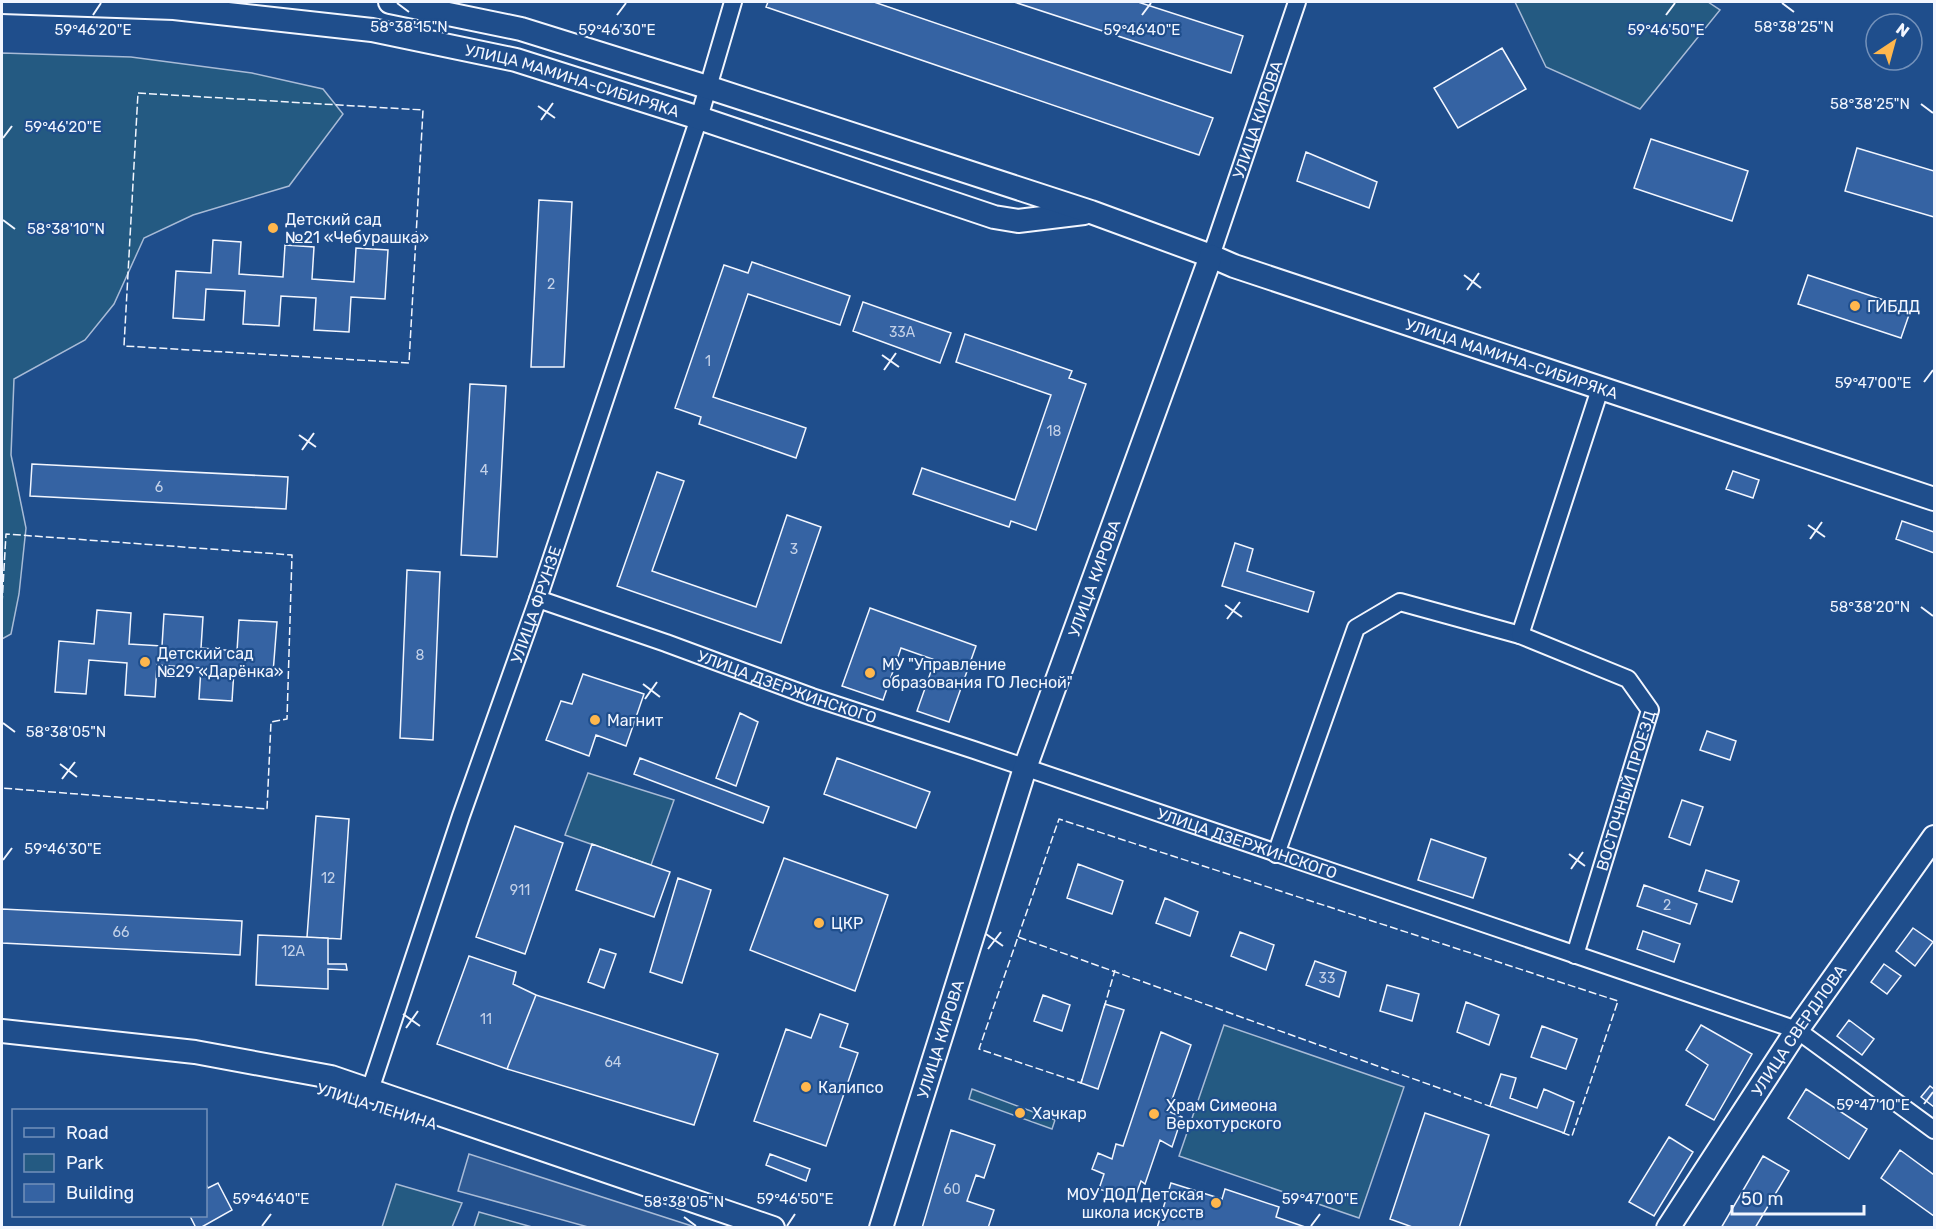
<svg xmlns="http://www.w3.org/2000/svg" width="1936" height="1229" font-family="Rubik,sans-serif">
	<style>
		.green { fill: #245a82; stroke: #a8bbd7; stroke-width: 1.5 }
		.parking { fill: #305b95; stroke: #a8bbd7; stroke-width: 1.5 }
		.building { fill: #3563a3; stroke: #f2f6ff; stroke-width: 1.5 }
		.lines { fill: none; stroke-linecap: round; stroke-linejoin: round }
		.street-casing { stroke: #f2f6ff; stroke-width: 20 }
		.secondary-casing { stroke: #f2f6ff; stroke-width: 26 }
		.street { stroke: #1f4e8c; stroke-width: 16 }
		.secondary { stroke: #1f4e8c; stroke-width: 22 }
		.fence { stroke: #f2f6ff; stroke-width: 1.5; stroke-dasharray: 8 3; stroke-linecap: butt }
		.ticks { fill: none; stroke: #f2f6ff; stroke-width: 2 }
		.poi-dot { fill: #ffb74d; stroke: #1f4e8c; stroke-width: 2 }
		.labels { text-anchor: middle; stroke-width: 4.5; stroke-linejoin: round; paint-order: stroke }
		.number-label { font-size: 14px; fill: #c3d1e8 }
		.street-label { font-size: 16px; fill: #f2f6ff; stroke: #1f4e8c }
		.poi-label { font-size: 16px; fill: #f2f6ff; stroke: #1f4e8c; text-anchor: start }
		.ticks-label { font-size: 15px; text-anchor: middle; fill: #f2f6ff; stroke: #1f4e8c; stroke-width: 4.5; stroke-linejoin: round; paint-order: stroke }
	</style>
	<rect width="100%" height="100%" fill="#1f4e8c"/>
	<path class="green" d="M1515,2H1708L1720,10L1640,109L1546,67Z
		M2,53L131,57L252,73L323,89L343,114L289,186L193,215L144,238L114,304L85,340L14,379L11,455L26,528L19,594L11,634L2,639Z
		M588,773L674,800L651,865L565,835Z
		M1224,1025L1404,1087L1359,1218L1179,1156Z
		M972,1089L1055,1120L1052,1129L969,1099Z
		M396,1184L462,1203L452,1227H382Z
		M479,1212L532,1227H474Z"/>
	<path class="parking" d="M469,1154L695,1227H588L458,1191Z"/>
	<path class="building" d="M768,2H874L1213,118L1199,155L766,7Z
		M1014,2H1138L1243,36L1231,73Z
		M1502,48L1526,89L1458,128L1434,88Z
		M1651,139L1748,171L1732,221L1634,188Z
		M1857,148L1934,171V217L1845,191Z
		M1306,152L1377,182L1369,208L1297,181Z
		M539,200L572,202L564,367H531Z
		M213,240L241,242L239,274L283,277L285,245L314,247L312,279L354,282L356,248L388,250L385,299L351,297L349,332L314,330L316,298L281,296L279,326L243,324L245,291L206,289L204,320L173,318L176,271L211,273Z
		M752,262L850,296L840,325L748,294L713,397L806,428L796,458L699,424L701,417L675,408L724,265L748,273Z
		M1808,275L1911,309L1901,338L1798,304Z
		M863,302L951,333L940,363L853,331Z
		M965,334L1072,371L1069,378L1086,384L1036,530L1011,521L1009,527L913,494L922,468L1015,500L1051,395L956,362Z
		M470,384L506,386L497,557L461,555Z
		M32,464L288,477L286,509L30,496Z
		M1733,471L1759,480L1753,498L1726,489Z
		M657,472L684,481L652,571L756,607L787,515L821,527L781,643L617,586Z
		M1902,521L1934,532V553L1896,539Z
		M1235,543L1253,549L1247,571L1314,592L1308,612L1222,586Z
		M407,570L440,572L433,740L400,738Z
		M870,608L976,646L949,722L917,711L935,660L901,648L883,700L842,686Z
		M97,610L131,613L129,644L162,646L164,614L203,617L201,648L237,651L239,620L277,622L273,673L234,670L232,701L199,699L201,668L157,665L155,697L125,695L127,663L89,660L86,694L55,692L59,641L94,644Z
		M583,674L644,694L626,746L596,735L589,756L546,740L561,701L572,704Z
		M740,713L758,722L736,786L716,778Z
		M1707,731L1736,741L1730,760L1700,750Z
		M640,758L769,807L763,823L634,774Z
		M837,758L930,792L916,828L824,794Z
		M1682,800L1703,807L1690,845L1669,837Z
		M316,816L349,819L341,939L307,937Z
		M515,826L563,843L525,954L476,937Z
		M1431,839L1486,858L1473,898L1418,880Z
		M592,844L670,872L654,917L576,890Z
		M784,858L888,895L855,991L750,950Z
		M1078,864L1123,881L1112,914L1067,898Z
		M1706,870L1739,881L1732,902L1699,891Z
		M678,878L711,890L682,983L650,972Z
		M1644,885L1697,904L1690,924L1637,906Z
		M1165,898L1198,912L1190,936L1156,923Z
		M2,909L242,921L240,955L2,943Z
		M1913,928L1933,942L1915,966L1896,951Z
		M1643,931L1680,944L1674,962L1637,949Z
		M1240,932L1274,945L1266,970L1231,956Z
		M258,935L328,938V964H346L347,970L328,969V989L256,985Z
		M600,949L616,954L604,988L588,982Z
		M469,956L516,972L513,984L536,995L507,1069L437,1044Z
		M1315,961L1346,972L1339,997L1306,985Z
		M1884,964L1901,976L1887,994L1871,982Z
		M1387,985L1419,994L1412,1021L1380,1011Z
		M536,995L718,1054L694,1125L507,1069Z
		M1043,995L1070,1005L1062,1031L1034,1021Z
		M1466,1002L1499,1015L1489,1045L1457,1032Z
		M1105,1004L1124,1010L1098,1089L1081,1083Z
		M820,1014L848,1024L840,1047L858,1053L826,1146L754,1121L786,1029L811,1038Z
		M1849,1020L1874,1039L1862,1055L1837,1036Z
		M1701,1025L1752,1054L1714,1120L1686,1105L1708,1065L1686,1050Z
		M1542,1026L1577,1039L1566,1069L1531,1057Z
		M1161,1032L1191,1045L1168,1111L1182,1117L1172,1147L1160,1140L1145,1184L1141,1181L1134,1200L1099,1189L1104,1174L1092,1169L1098,1153L1112,1159L1116,1144L1123,1146Z
		M1501,1074L1516,1078L1510,1098L1537,1108L1544,1089L1574,1102L1564,1133L1490,1106Z
		M1930,1086L1934,1089V1107L1921,1097Z
		M1806,1089L1867,1129L1849,1159L1788,1118Z
		M1425,1113L1489,1135L1459,1228H1415L1390,1219Z
		M951,1130L995,1145L984,1178L976,1175L967,1201L994,1210L988,1228H922Z
		M1669,1137L1693,1152L1654,1216L1629,1202Z
		M1900,1150L1934,1175V1216L1881,1178Z
		M770,1154L810,1169L806,1181L766,1165Z
		M1763,1156L1789,1171L1755,1228H1721Z
		M218,1183L232,1210L200,1228H196L190,1216H206V1184L208,1188Z
		M1171,1183L1222,1199L1225,1189L1279,1207L1276,1217L1308,1228H1157Z"/>
	<g class="lines">
		<defs>
			<g id="street">
				<path id="s1" d="M1211,256L1297,2"/>
				<path id="s2" d="M538,599L666,643L812,697L974,750L1797,1030L1934,1130"/>
				<path d="M1276,854L1356,628L1400,602L1520,635"/>
				<path id="s3" d="M1575,955L1650,710L1628,679L1520,635L1600,389"/>
				<path id="s4" d="M370,1090L461,816L538,599L699,118L733,2"/>
			</g>
			<g id="secondary">
				<path id="s5" d="M2,2L174,8L372,30L516,60L699,118L994,217L1018,221L1084,213"/>
				<path id="s6" d="M390,2L521,29L707,87L1091,212L1211,256L1234,266L1934,499"/>
				<path d="M2,1031L195,1052L331,1077L773,1228"/>
				<path id="s7" d="M881,1228L1025,768L1211,256"/>
				<path id="s8" d="M1668,1228L1797,1030L1934,837"/>
			</g>
		</defs>
		<use href="#street" class="street-casing"/>
		<use href="#secondary" class="secondary-casing"/>
		<use href="#street" class="street"/>
		<use href="#secondary" class="secondary"/>
		<path class="fence" d="M138,93L423,110L409,363L124,346Z
			M2,604L6,534L292,555L287,719L271,722L267,809L2,788
			M1018,937L1059,819L1618,1001L1572,1136L1560,1132
			M1104,1008L1115,970
			M1082,1079L1081,1083L979,1049L1018,937L1492,1107"/>
	</g>
	<path class="ticks" d="M397,3L409,12M1782,3L1794,12M93,15L101,3M617,15L626,3M1142,15L1151,3M1666,15L1675,3M1921,104L1933,113M538,106L555,118M541,120L553,103M3,138L12,126M3,220L15,229M1464,275L1481,288M1467,290L1479,273M882,355L899,367M884,370L896,353M1924,382L1933,370M299,435L316,447M302,450L314,433M1808,525L1825,537M1810,539L1822,522M1225,605L1242,617M1921,607L1933,616M1227,619L1240,602M643,684L660,697M645,699L657,682M3,723L15,732M60,764L77,777M62,779L75,762M1569,854L1585,866M3,860L12,848M1571,869L1583,852M986,934L1003,946M988,949L1001,932M403,1014L420,1026M406,1028L418,1011M1924,1104L1933,1092M684,1217L696,1226M262,1226L271,1214M787,1226L795,1214M1311,1226L1320,1214"/>
	<g class="poi-dot">
		<circle cx="273" cy="228" r="6"/>
		<circle cx="1855" cy="306" r="6"/>
		<circle cx="145" cy="662" r="6"/>
		<circle cx="870" cy="673" r="6"/>
		<circle cx="595" cy="720" r="6"/>
		<circle cx="819" cy="923" r="6"/>
		<circle cx="806" cy="1087" r="6"/>
		<circle cx="1020" cy="1113" r="6"/>
		<circle cx="1154" cy="1114" r="6"/>
		<circle cx="1216" cy="1203" r="6"/>
	</g>
	<g class="labels">
		<g class="number-label">
			<text x="551" y="289">2</text>
			<text x="902" y="337">33А</text>
			<text x="708" y="366">1</text>
			<text x="1054" y="436">18</text>
			<text x="484" y="475">4</text>
			<text x="159" y="492">6</text>
			<text x="794" y="554">3</text>
			<text x="420" y="660">8</text>
			<text x="328" y="883">12</text>
			<text x="520" y="895">911</text>
			<text x="1667" y="910">2</text>
			<text x="121" y="937">66</text>
			<text x="293" y="956">12А</text>
			<text x="1327" y="983">33</text>
			<text x="486" y="1024">11</text>
			<text x="613" y="1067">64</text>
			<text x="952" y="1194">60</text>
		</g>
		<g class="street-label">
			<text dy="6" stroke="none"><textPath href="#s5" startOffset="578">УЛИЦА МАМИНА-СИБИРЯКА</textPath></text>
			<text dy="6" stroke="none"><textPath href="#s1" startOffset="144">УЛИЦА КИРОВА</textPath></text>
			<text dy="6" stroke="none"><textPath href="#s6" startOffset="1178">УЛИЦА МАМИНА-СИБИРЯКА</textPath></text>
			<text dy="6" stroke="none"><textPath href="#s7" startOffset="684">УЛИЦА КИРОВА</textPath></text>
			<text dy="6" stroke="none"><textPath href="#s4" startOffset="513">УЛИЦА ФРУНЗЕ</textPath></text>
			<text dy="6" stroke="none"><textPath href="#s2" startOffset="264">УЛИЦА ДЗЕРЖИНСКОГО</textPath></text>
			<text dy="6" stroke="none"><textPath href="#s3" startOffset="172">ВОСТОЧНЫЙ ПРОЕЗД</textPath></text>
			<text dy="6" stroke="none"><textPath href="#s2" startOffset="750">УЛИЦА ДЗЕРЖИНСКОГО</textPath></text>
			<text dy="6" stroke="none"><textPath href="#s8" startOffset="237">УЛИЦА СВЕРДЛОВА</textPath></text>
			<text dy="6" stroke="none"><textPath href="#s7" startOffset="198">УЛИЦА КИРОВА</textPath></text>
			<text transform="translate(377 1106) rotate(17)" y="6">УЛИЦА ЛЕНИНА</text>
		</g>
		<g class="poi-label">
			<text x="285" y="225">Детский сад<tspan x="285" dy="18">№21 «Чебурашка»</tspan></text>
			<text x="1867" y="312">ГИБДД</text>
			<text x="157" y="659">Детский сад<tspan x="157" dy="18">№29 «Дарёнка»</tspan></text>
			<text x="882" y="670">МУ "Управление<tspan x="882" dy="18">образования ГО Лесной"</tspan></text>
			<text x="607" y="726">Магнит</text>
			<text x="831" y="929">ЦКР</text>
			<text x="818" y="1093">Калипсо</text>
			<text x="1166" y="1111">Храм Симеона<tspan x="1166" dy="18">Верхотурского</tspan></text>
			<text x="1032" y="1119">Хачкар</text>
			<text x="1204" y="1200" text-anchor="end">МОУ ДОД Детская<tspan x="1204" dy="18">школа искусств</tspan></text>
		</g>
	</g>
	<g class="ticks-label">
		<text x="409" y="32">58°38'15"N</text>
		<text x="1794" y="32">58°38'25"N</text>
		<text x="617" y="35">59°46'30"E</text>
		<text x="1142" y="35">59°46'40"E</text>
		<text x="1666" y="35">59°46'50"E</text>
		<text x="93" y="35">59°46'20"E</text>
		<text x="1870" y="109">58°38'25"N</text>
		<text x="63" y="132">59°46'20"E</text>
		<text x="66" y="234">58°38'10"N</text>
		<text x="1873" y="388">59°47'00"E</text>
		<text x="1870" y="612">58°38'20"N</text>
		<text x="66" y="737">58°38'05"N</text>
		<text x="63" y="854">59°46'30"E</text>
		<text x="1873" y="1110">59°47'10"E</text>
		<text x="271" y="1204">59°46'40"E</text>
		<text x="795" y="1204">59°46'50"E</text>
		<text x="1320" y="1204">59°47'00"E</text>
		<text x="684" y="1207">58°38'05"N</text>
	</g>
	<rect width="1936" height="1229" fill="none" stroke="#f2f6ff" stroke-width="6"/>
	<rect x="12" y="1109" width="195" height="108" fill="#1f4e8c" stroke="#7391ba" stroke-width="1.5"/>
	<rect x="24" y="1128" width="30" height="9" fill="#1f4e8c" stroke="#7391ba" stroke-width="1.5"/>
	<text x="66" y="1139" font-size="18" fill="#f2f6ff">Road</text>
	<rect x="24" y="1154" width="30" height="18" fill="#245a82" stroke="#7391ba" stroke-width="1.5"/>
	<text x="66" y="1169" font-size="18" fill="#f2f6ff">Park</text>
	<rect x="24" y="1184" width="30" height="18" fill="#3563a3" stroke="#7391ba" stroke-width="1.5"/>
	<text x="66" y="1199" font-size="18" fill="#f2f6ff">Building</text>
	<g transform="translate(1894 42) rotate(36)"><circle r="28" fill="#1f4e8c" stroke="#7391ba" stroke-width="1.5"/>
	<path d="M0-4.5L10 22L0 15L-10 22Z" fill="#ffb74d"/>
	<text y="-9" font-size="16" font-weight="bold" text-anchor="middle" fill="#f2f6ff">N</text>
	</g>
	<path d="M1732 1205v9h132v-9" fill="none" stroke="#f2f6ff" stroke-width="3"/>
	<text x="1741" y="1205" font-size="18" fill="#f2f6ff" stroke="#1f4e8c" stroke-width="4.5" paint-order="stroke">50 m</text>
</svg>
